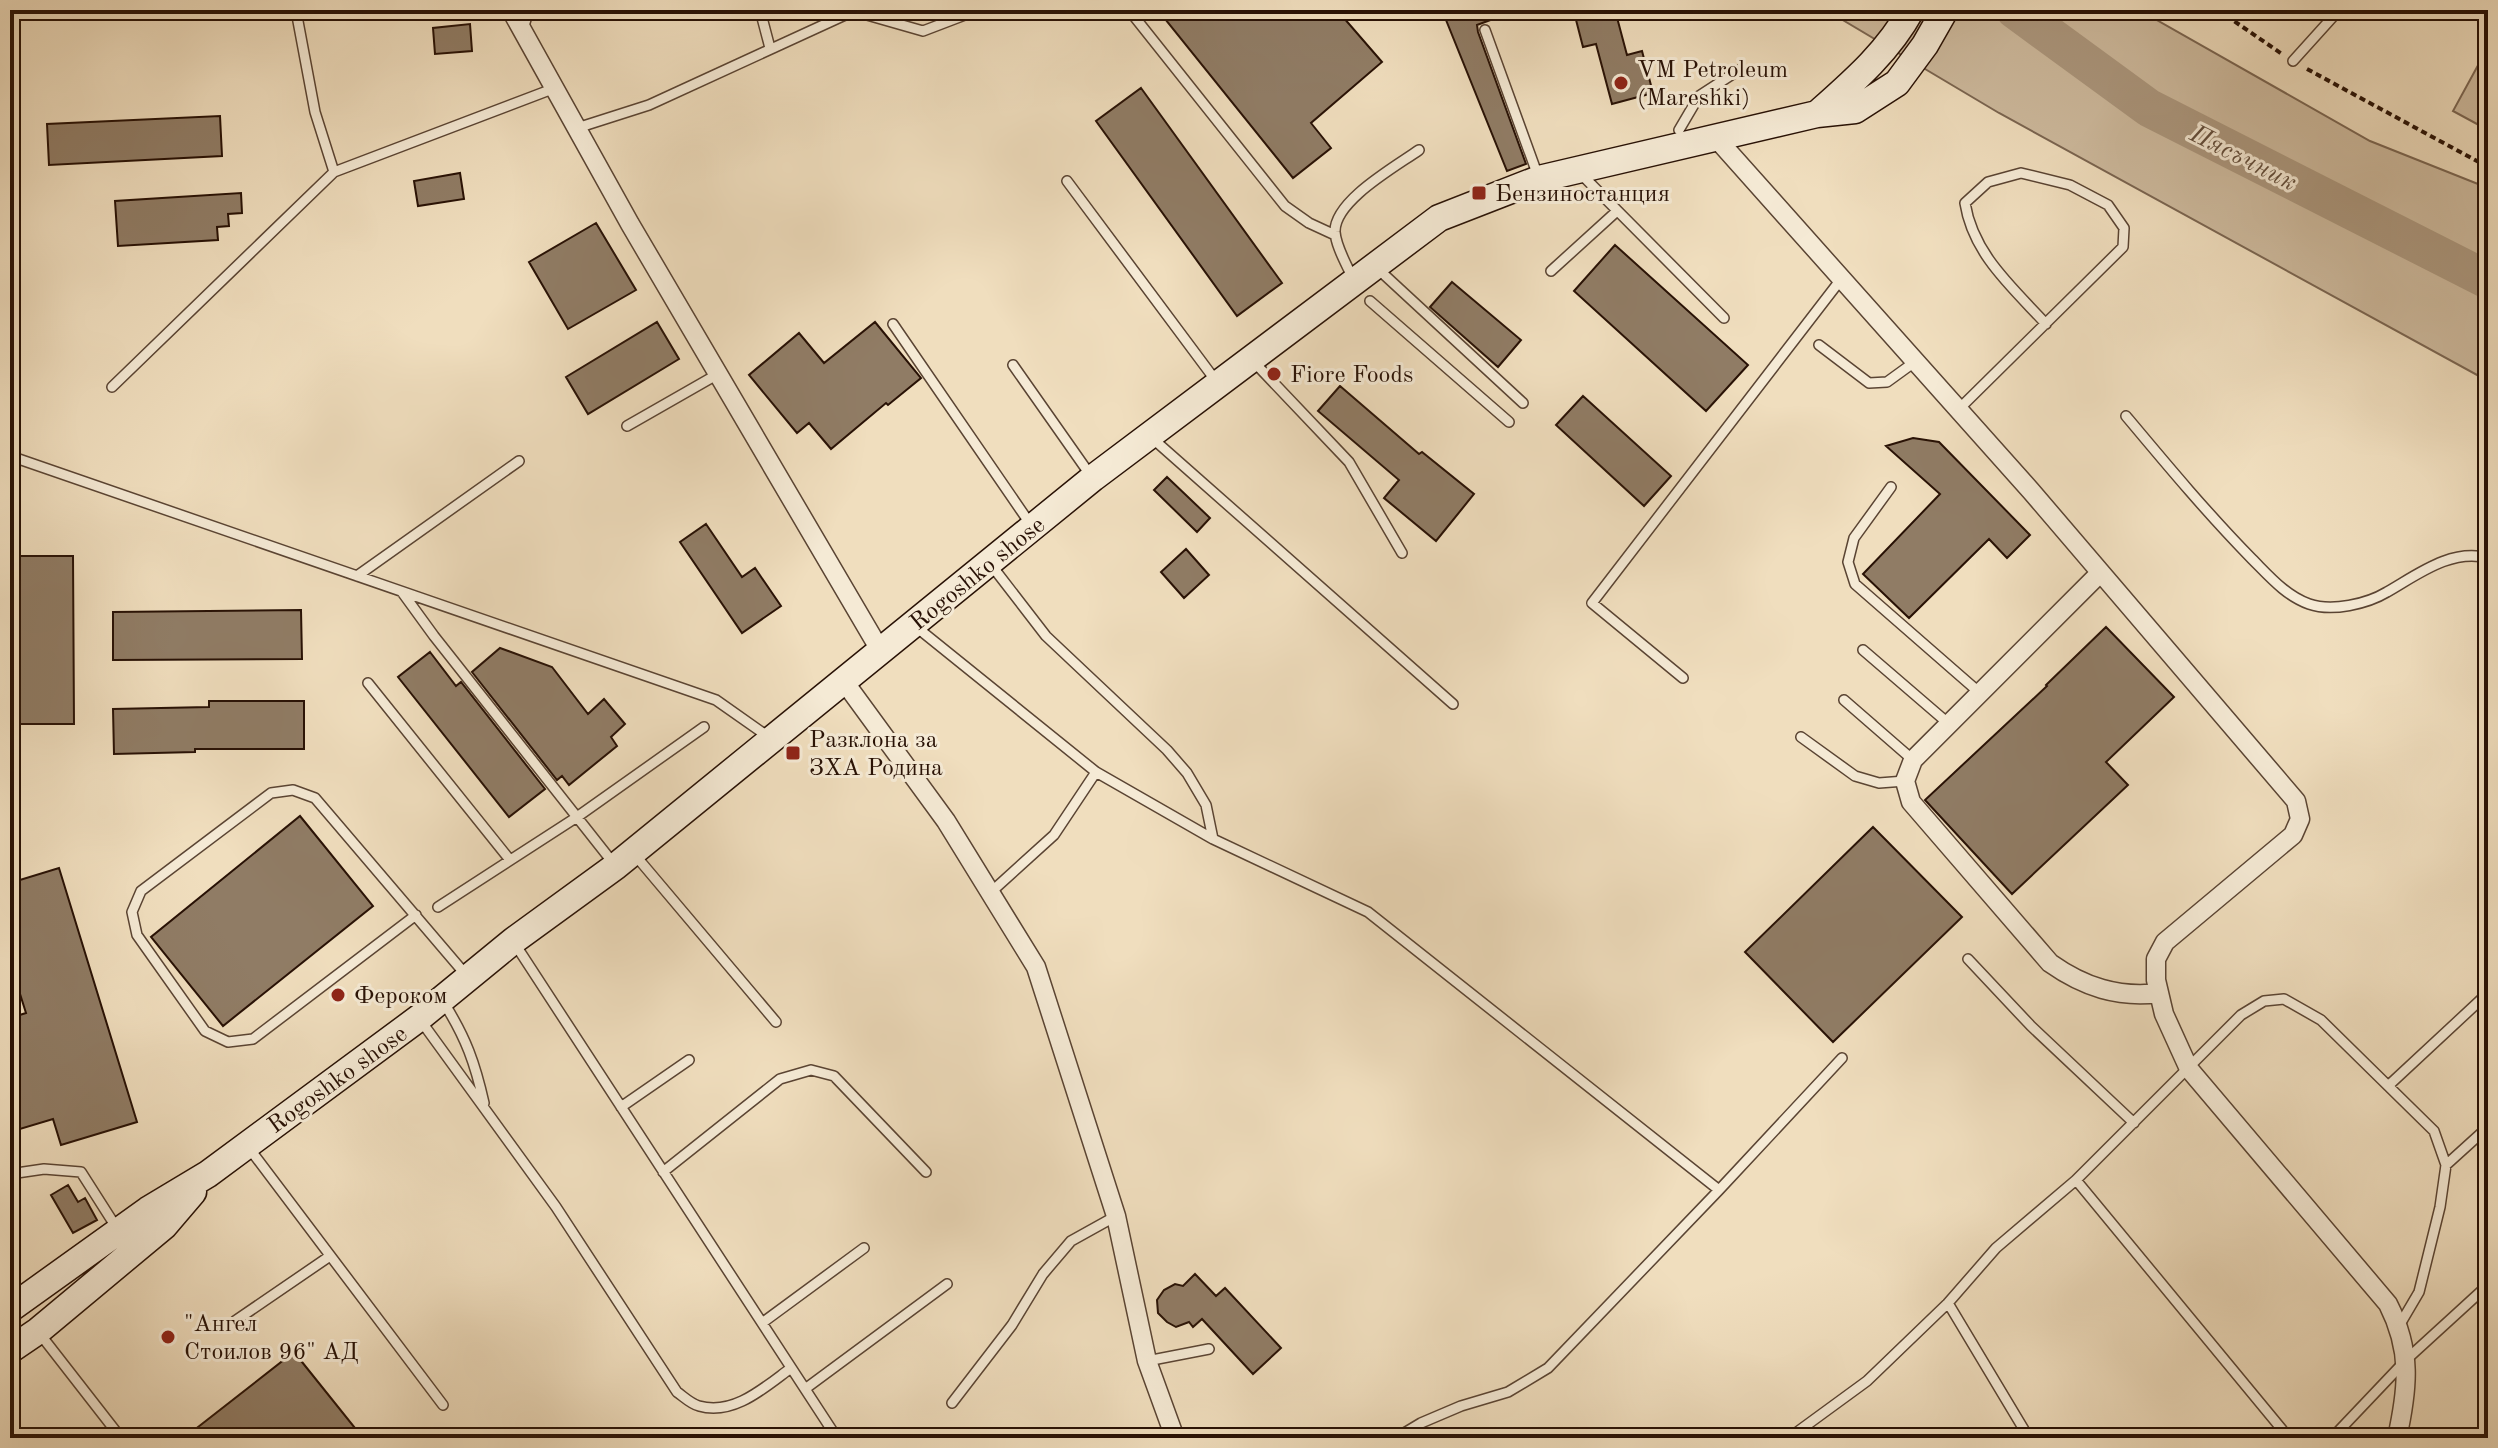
<svg xmlns="http://www.w3.org/2000/svg" width="2498" height="1448" font-family="'Old Standard TT',serif">
	<style>
		.green { fill: #cebb9f; stroke: #7b6652; stroke-width: 2 }
		.lines { fill: none; stroke-linecap: round; stroke-linejoin: round }
		.river { stroke: #ac987f; stroke-width: 38 }
		.building { fill: #907c65; stroke: #281105; stroke-width: 2 }
		.service-casing { stroke: #5a4433; stroke-width: 12 }
		.minor-casing { stroke: #5a4433; stroke-width: 21 }
		.secondary-casing { stroke: #281105; stroke-width: 29 }
		.path { stroke: #281105; stroke-width: 4; stroke-dasharray: 6 4; stroke-linecap: butt }
		.service { stroke: #f5ead5; stroke-width: 9 }
		.minor { stroke: #f5ead5; stroke-width: 18 }
		.secondary { stroke: #f5ead5; stroke-width: 26 }
		.poi-dot { fill: #8f2418; stroke: #f5ead5; stroke-width: 3 }
		.labels { text-anchor: middle; stroke-width: 6; stroke-linejoin: round; paint-order: stroke }
		.poi-label { font-size: 24px; fill: #281105; stroke: #f5ead5; text-anchor: start }
		.street-label { font-size: 24px; fill: #281105; stroke: #f5ead5 }
		.water-label { font-size: 26px; font-style: italic; fill: #634e3c; stroke: #f5ead5 }
	</style>
	<rect width="100%" height="100%" fill="#f0debe"/>
	<filter id="stains"><feTurbulence type="fractalNoise" baseFrequency=".0025" numOctaves="4"/><feColorMatrix values="0 0 0 0 .2 0 0 0 0 .09 0 0 0 0 .02 0 0 0 .5 -.17"/></filter>
	<radialGradient id="worn" r=".72"><stop offset=".6" stop-color="#630" stop-opacity="0"/><stop offset="1" stop-color="#630" stop-opacity=".3"/></radialGradient>
	<path class="green" d="M1826,10H2139L2370,141L2483,186L2488,180V381L1999,113Z
		M2488,47V130L2453,111Z"/>
	<g class="lines">
		<path class="river" d="M2015,10L2149,108L2488,280"/>
	</g>
	<path class="building" d="M1177,10H1337L1382,62L1311,123L1331,148L1293,178L1165,19Z
		M1442,10H1512V12L1477,25L1478,32L1526,164L1507,171Z
		M1596,10H1615L1627,55L1642,51L1653,93L1612,104L1596,44L1583,47L1575,16Z
		M470,24L472,51L435,54L433,28Z
		M1141,88L1282,283L1237,316L1096,121Z
		M220,116L222,156L49,165L47,124Z
		M460,173L464,199L418,206L414,181Z
		M241,193L242,213L228,214L229,226L217,227L218,240L118,246L115,201Z
		M596,223L636,290L568,329L529,262Z
		M1615,245L1748,365L1706,411L1574,291Z
		M1452,282L1521,340L1498,367L1430,307Z
		M657,322L679,359L588,414L566,377Z
		M875,322L921,378L888,405L886,403L831,449L809,423L797,433L749,375L799,333L824,363Z
		M1340,386L1419,454L1422,452L1474,494L1436,541L1384,498L1399,480L1318,411Z
		M1583,396L1671,476L1644,506L1556,425Z
		M1913,438L1939,442L2030,535L2007,558L1989,539L1909,618L1863,574L1940,494L1886,446Z
		M1167,477L1210,518L1197,532L1154,490Z
		M706,524L742,577L755,568L781,606L742,633L680,542Z
		M1186,549L1209,575L1184,598L1161,572Z
		M12,556H73L74,724H12Z
		M301,610L302,659L113,660V612Z
		M2106,627L2174,697L2106,762L2128,785L2012,894L1925,800L2047,686L2046,685Z
		M500,648L552,667L588,714L604,699L625,724L611,737L617,746L569,785L562,776L557,780L472,672Z
		M430,652L456,686L461,682L545,789L509,817L398,677Z
		M209,701H304V749H195V752L114,754L113,709L209,707Z
		M300,816L373,906L223,1026L151,937Z
		M1873,827L1962,917L1833,1042L1745,952Z
		M59,868L137,1122L61,1145L53,1119L10,1132V1018L26,1013L10,962V883Z
		M68,1185L78,1202L85,1198L97,1220L73,1233L51,1195Z
		M1195,1274L1216,1296L1225,1288L1281,1348L1253,1374L1202,1319L1193,1327L1189,1322L1176,1327L1167,1322L1158,1313L1157,1300L1164,1290L1175,1284L1183,1286Z
		M294,1352L363,1438H184Z"/>
	<g class="lines">
		<defs>
			<path id="service" d="M760,10L770,48
				M1129,10L1285,206L1309,223L1335,235
				M853,11L923,31L978,10
				M297,16L315,112L334,172
				M523,29L529,10
				M1485,30L1538,176
				M2293,61L2339,10
				M577,128L649,105L856,10
				M1679,130L1699,96L1739,70
				M1580,173L1724,318
				M1067,181L1216,381
				M1378,269L1523,403
				M1551,271L1617,211
				M1353,279C1347,265 1336,247 1335,232C1334,201 1395,167 1419,150
				M1370,301L1509,422
				M893,324L1031,525
				M1819,345L1869,383L1887,382L1916,361
				M1254,362L1349,462L1402,553
				M1013,365L1091,476
				M112,387L334,172L555,88
				M1959,409L2123,247L2124,228L2108,205L2070,185L2021,173L1988,182L1965,203C1973,254 2012,287 2046,324
				M2126,416C2167,465 2207,513 2252,559C2269,576 2286,596 2309,604C2332,612 2367,604 2387,592C2417,575 2451,548 2488,558
				M627,426L718,374
				M1152,438L1453,704
				M10,456L716,700L770,738
				M1891,487L1854,538L1848,562L1855,584L1981,694
				M992,566L1046,636L1167,750L1187,773L1206,805L1213,839
				M357,576L519,461
				M402,592L434,636L614,864
				M915,626L1096,772L1213,839L1368,912L1719,1190
				M1863,650L1949,724
				M1683,678L1592,603L1842,278
				M368,683L510,860
				M1844,700L1913,760
				M1801,737L1855,776L1879,783L1905,781
				M635,855L776,1022
				M990,893L1054,835L1096,772
				M438,907L577,817L704,727
				M416,915L253,1039L228,1042L205,1031L137,935L132,912L141,891L271,793L293,790L315,798L466,975
				M515,944L837,1438
				M1968,959L2031,1026L2134,1123
				M444,1003C466,1038 475,1063 484,1103
				M421,1021L556,1207L677,1392C684,1397 691,1404 699,1406C734,1416 765,1387 791,1368
				M2388,1086L2488,993
				M621,1107L689,1060
				M249,1148L443,1405
				M2446,1165L2488,1127
				M663,1172L780,1079L811,1070L834,1076L926,1172
				M10,1174L44,1169L81,1172L118,1230
				M2076,1180L2289,1438
				M1948,1303L2029,1438
				M235,1321L330,1256
				M762,1323L864,1248
				M40,1334L121,1438
				M1147,1361L1209,1349
				M805,1389L947,1284
				M952,1403L1012,1325L1043,1274L1071,1241L1116,1216
				M1396,1438L1421,1423L1461,1406L1508,1392L1548,1368L1719,1190L1842,1058
				M1789,1438L1867,1381L1948,1303L1996,1248L2076,1180L2241,1015L2264,1001L2284,999L2321,1020L2434,1131L2446,1165L2440,1207L2419,1292L2399,1326
				M2332,1438L2407,1359L2488,1285"/>
			<path id="minor" d="M511,10L630,224L880,650
				M1717,139L2031,491L2296,801L2300,819L2293,835L2165,942L2156,959V980L2164,1014L2189,1069L2388,1304C2412,1351 2408,1388 2397,1438
				M2100,573L1913,760L1905,781L1911,802L2050,963C2084,987 2118,998 2159,993
				M843,680L946,821L1036,967L1116,1216L1147,1361L1175,1438"/>
			<path id="secondary" d="M1817,114C1853,82 1888,52 1911,10
				M10,1309L148,1210L208,1174L419,1018L513,941L616,866L1093,478L1439,218L1539,179L1817,114L1855,110L1897,83L1925,45L1945,10
				M10,1350L38,1331L164,1226L193,1192"/>
		</defs>
		<use href="#service" class="service-casing"/>
		<use href="#minor" class="minor-casing"/>
		<use href="#secondary" class="secondary-casing"/>
		<path class="path" d="M2218,10L2282,54
			M2307,69L2488,167"/>
		<use href="#service" class="service"/>
		<use href="#minor" class="minor"/>
		<use href="#secondary" class="secondary"/>
	</g>
	<g class="poi-dot">
		<circle cx="1621" cy="83" r="8"/>
		<rect x="1471" y="185" width="16" height="16" rx="4"/>
		<circle cx="1274" cy="374" r="8"/>
		<rect x="785" y="745" width="16" height="16" rx="4"/>
		<circle cx="338" cy="995" r="8"/>
		<circle cx="168" cy="1337" r="8"/>
	</g>
	<g class="labels">
		<g class="poi-label">
			<text x="1637" y="77">VM Petroleum<tspan x="1637" dy="28">(Mareshki)</tspan></text>
			<text x="1495" y="201">Бензиностанция</text>
			<text x="1290" y="382">Fiore Foods</text>
			<text x="809" y="747">Разклона за<tspan x="809" dy="28">ЗХА Родина</tspan></text>
			<text x="354" y="1003">Фероком</text>
			<text x="184" y="1331">"Ангел<tspan x="184" dy="28">Стоилов 96" АД</tspan></text>
		</g>
		<g class="street-label">
			<text transform="translate(977 573) rotate(-39)" y="8">Rogoshko shose</text>
			<text transform="translate(337 1079) rotate(-36)" y="8">Rogoshko shose</text>
		</g>
		<g class="water-label">
			<text transform="translate(2244 157) rotate(27)" y="9">Пясъчник</text>
		</g>
	</g>
	<rect width="2498" height="1448" fill="none" stroke="#f0debe" stroke-width="40"/>
	<rect x="12" y="12" width="2474" height="1424" fill="none" stroke="#281105" stroke-width="4"/>
	<rect x="20" y="20" width="2458" height="1408" fill="none" stroke="#281105" stroke-width="2"/>
	<rect width="100%" height="100%" filter="url(#stains)"/>
	<rect width="100%" height="100%" fill="url(#worn)"/>
</svg>
